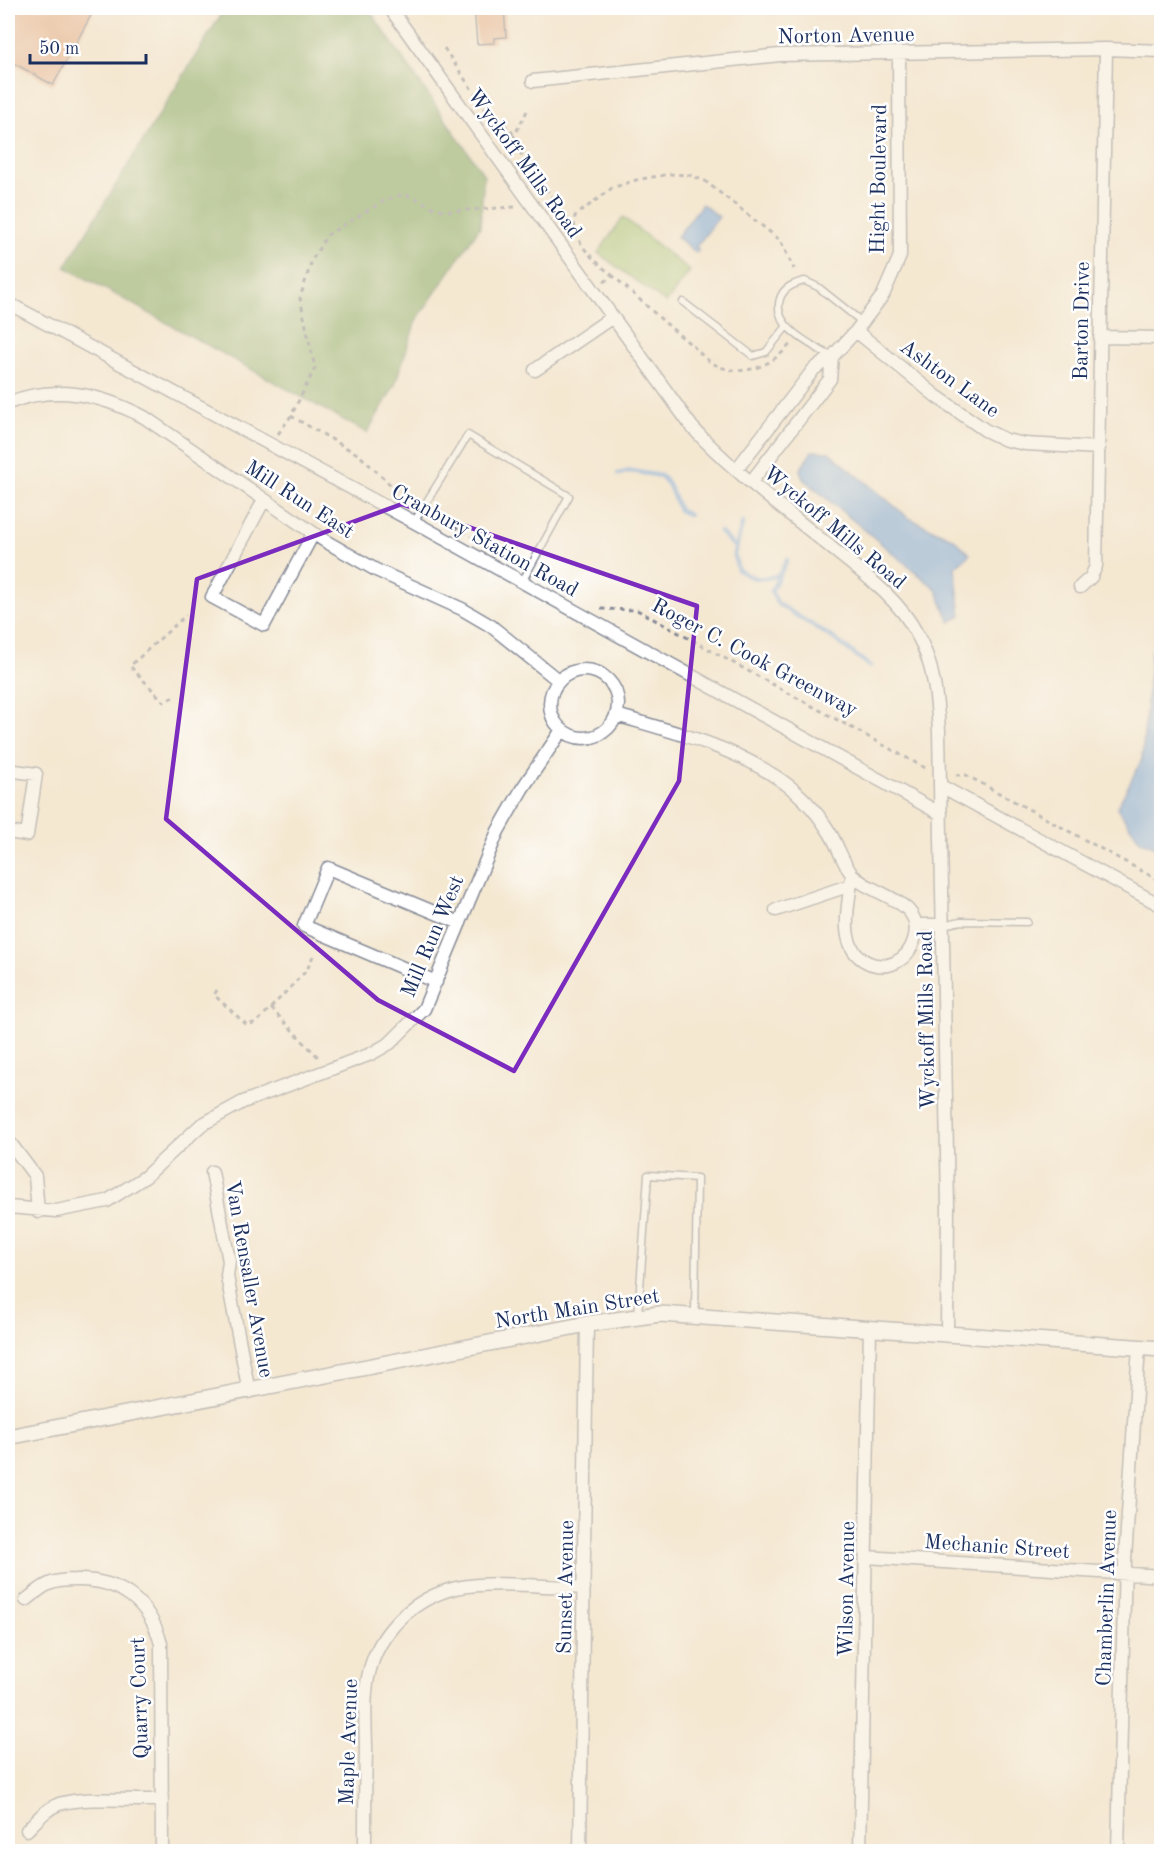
<svg xmlns="http://www.w3.org/2000/svg" width="1169" height="1859" font-family="'Old Standard TT',serif">
	<style>
		.green { fill: #9cc36e; stroke: #5c7966; stroke-width: 1.5 }
		.forest { fill: #7da961; stroke: #4c6c60; stroke-width: 1.5 }
		.water { fill: #74a8e1; stroke: #486ca0; stroke-width: 1.5 }
		.lines { fill: none; stroke-linecap: round; stroke-linejoin: round }
		.stream { stroke: #74a8e1; stroke-width: 4.5 }
		.building { fill: #e1a47e }
		.service-casing { stroke: #888c98; stroke-width: 9 }
		.minor-casing { stroke: #888c98; stroke-width: 15 }
		.tertiary-casing { stroke: #888c98; stroke-width: 18 }
		.path { stroke: #888c98; stroke-width: 3; stroke-dasharray: 4.5 4.5; stroke-linecap: butt }
		.service { stroke: #fff; stroke-width: 6 }
		.minor { stroke: #fff; stroke-width: 12 }
		.tertiary { stroke: #fff; stroke-width: 15 }
		.marked { fill: none; stroke: #7b2cbf; stroke-width: 4.5; stroke-linejoin: round }
		.labels { text-anchor: middle; stroke-width: 5; stroke-linejoin: round; paint-order: stroke }
		.street-label { font-size: 21px; fill: #1b2f5e; stroke: #fff }
	</style>
	<rect width="100%" height="100%" fill="#fff"/>
	<filter id="ink" filterUnits="userSpaceOnUse"><feTurbulence type="fractalNoise" baseFrequency=".0167" numOctaves="2"/><feDisplacementMap in="SourceGraphic" scale="12" xChannelSelector="R" yChannelSelector="G"/><feConvolveMatrix kernelMatrix="1 2 1 2 8 2 1 2 1" color-interpolation-filters="sRGB"/></filter>
	<filter id="wash" filterUnits="userSpaceOnUse"><feTurbulence type="fractalNoise" baseFrequency=".008" numOctaves="4" result="noise"/><feDisplacementMap in="SourceGraphic" scale="24" xChannelSelector="R" yChannelSelector="G"/><feGaussianBlur stdDeviation="1.35" result="paint"/><feColorMatrix in="noise" values="0 0 0 0 0 0 0 0 0 0 0 0 0 0 0 0 0 1.4 0 .05"/><feComposite in="paint" operator="in"/></filter>
	<g filter="url(#wash)">
		<rect width="100%" height="100%" fill="#f4e8d1"/>
		<path class="green" d="M623,217L690,271L666,303L598,253Z"/>
		<path class="forest" d="M225,8H368L484,175L480,227L416,321L395,385L367,433L65,267Z"/>
		<path class="water" d="M702,204L719,217L696,247L699,250L696,253L677,237Z
			M812,451L829,452L909,518L954,539L970,554L955,567L961,616L950,622L936,589L803,479L800,470Z
			M1151,650L1161,655V849L1140,841L1117,808L1142,759Z"/>
		<g class="lines">
			<path class="stream" d="M618,474L631,471L661,476L669,485L679,510L689,515
				M743,522L734,555L738,570C753,579 761,581 778,575
				M720,532L735,547
				M787,560L771,591L778,604L833,638L870,666"/>
		</g>
		<g id="blocks">
			<path class="building" d="M8,8H95L53,85L8,60Z
				M474,8H504L506,37L494,38V43L477,44Z"/>
		</g>
	</g>
	<g filter="url(#ink)">
		<use href="#blocks" fill-opacity="0" stroke="#888c98" stroke-width="1.5"/>
		<g class="lines">
			<defs>
				<path id="service" d="M683,302L753,356L766,352L787,326
					M832,357C813,345 771,327 780,299C783,288 795,283 805,281L818,287L862,322
					M414,522L468,435L569,496L522,582
					M943,925L961,921L1027,922
					M638,1316L648,1175L697,1178L695,1314"/>
				<path id="minor" d="M390,8L692,427C734,473 786,510 834,550C864,574 899,599 917,634C934,664 937,698 939,731L948,1207L947,1333
					M533,81L780,55L1106,49L1162,51
					M8,303L414,522L941,814
					M856,331L936,396L985,430L1006,440L1025,444L1099,448
					M1100,337L1162,338
					M535,370L611,318
					M8,403C55,384 100,394 144,417L325,541L376,570L462,609L491,626L559,681
					M736,470L814,369L832,357L856,331L883,295L900,256L899,53
					M751,482L830,379L832,357
					M264,500L212,597L264,625L313,534
					M1080,587L1091,577L1096,566L1106,49
					M550 704a34 34 0 1 1 68 0a34 34 0 1 1-68 0Z
					M616,715C670,731 725,744 773,775C796,789 816,810 830,833C838,846 842,861 851,873C868,896 927,898 914,940C911,950 904,959 894,963C886,967 875,966 867,962C836,947 849,903 852,875
					M8,770L36,774L27,835L8,832
					M941,786L1162,906
					M776,910L851,885
					M915,925H943
					M436,982L304,926L328,868L460,923
					M8,1140L35,1176L38,1212
					M212,1172L229,1261L227,1276L249,1392
					M8,1207L56,1211L107,1201L145,1177L201,1125L243,1102L371,1054L390,1043L424,1009L498,831L522,789L562,730
					M866,1557L1162,1576
					M26,1600C33,1595 41,1587 49,1584C57,1580 68,1580 76,1580C120,1579 150,1602 161,1644L162,1852
					M27,1830C37,1820 46,1809 59,1804C87,1796 132,1801 162,1800
					M365,1852C365,1818 365,1784 366,1751C366,1725 363,1698 369,1673C379,1631 414,1598 456,1588C492,1580 547,1587 584,1588
					M580,1852L587,1324
					M860,1852L870,1328
					M1118,1852L1125,1559L1139,1347"/>
				<path id="tertiary" d="M8,1437L587,1324L660,1314L1162,1349"/>
			</defs>
			<use href="#service" class="service-casing"/>
			<use href="#minor" class="minor-casing"/>
			<use href="#tertiary" class="tertiary-casing"/>
			<path class="path" d="M444,48L491,118L510,129L514,136
				M527,111L514,136L519,151L573,226
				M613,276C595,261 570,241 575,216L612,188L636,180L670,174L689,175L705,181L780,240L794,269
				M604,282L613,276C640,299 665,324 693,346C699,352 706,360 714,364C742,379 773,366 791,343
				M291,416L359,455L394,488L416,503
				M278,434L291,416L315,368L300,298L312,260L327,235L387,199L401,195L412,196L434,208L448,211L516,207
				M431,513L470,536
				M539,573L554,582
				M601,609L637,610L927,769
				M173,697L164,702L130,666L186,615
				M956,775H966L1162,882
				M217,990L214,995L247,1025L257,1022L307,970L313,956
				M271,1008L320,1059"/>
			<use href="#service" class="service"/>
			<use href="#minor" class="minor"/>
			<use href="#tertiary" class="tertiary"/>
		</g>
	</g>
	<path d="M0 0H1169V1859H0ZM402,504L697,606L679,781L514,1071L378,1000L166,819L197,579Z" fill="#f4e8d1" fill-opacity=".55" fill-rule="evenodd"/>
	<path class="marked" d="M402,504L697,606L679,781L514,1071L378,1000L166,819L197,579Z"/>
	<g class="labels">
		<g class="street-label">
			<text transform="translate(846 35) rotate(-1)" y="7">Norton Avenue</text>
			<text transform="translate(525 163) rotate(54)" y="7">Wyckoff Mills Road</text>
			<text transform="translate(878 179) rotate(-89)" y="7">Hight Boulevard</text>
			<text transform="translate(1081 321) rotate(-89)" y="7">Barton Drive</text>
			<text transform="translate(950 378) rotate(36)" y="7">Ashton Lane</text>
			<text transform="translate(300 499) rotate(33)" y="7">Mill Run East</text>
			<text transform="translate(835 527) rotate(40)" y="7">Wyckoff Mills Road</text>
			<text transform="translate(485 540) rotate(29)" y="7">Cranbury Station Road</text>
			<text transform="translate(755 657) rotate(28)" y="7">Roger C. Cook Greenway</text>
			<text transform="translate(432 936) rotate(-67)" y="7">Mill Run West</text>
			<text transform="translate(926 1020) rotate(-91)" y="7">Wyckoff Mills Road</text>
			<text transform="translate(250 1279) rotate(80)" y="7">Van Rensaller Avenue</text>
			<text transform="translate(577 1308) rotate(-9)" y="7">North Main Street</text>
			<text transform="translate(997 1546) rotate(4)" y="7">Mechanic Street</text>
			<text transform="translate(565 1587) rotate(-89)" y="7">Sunset Avenue</text>
			<text transform="translate(846 1589) rotate(-89)" y="7">Wilson Avenue</text>
			<text transform="translate(1106 1598) rotate(-88)" y="7">Chamberlin Avenue</text>
			<text transform="translate(139 1698) rotate(-92)" y="7">Quarry Court</text>
			<text transform="translate(348 1742) rotate(-88)" y="7">Maple Avenue</text>
		</g>
	</g>
	<rect width="1169" height="1859" fill="none" stroke="#fff" stroke-width="30"/>
	<path d="M30 54v9h116v-9" fill="none" stroke="#1b2f5e" stroke-width="3"/>
	<text x="39" y="54" font-size="18" fill="#1b2f5e" stroke="#ffffff" stroke-width="4.5" paint-order="stroke">50 m</text>
</svg>
